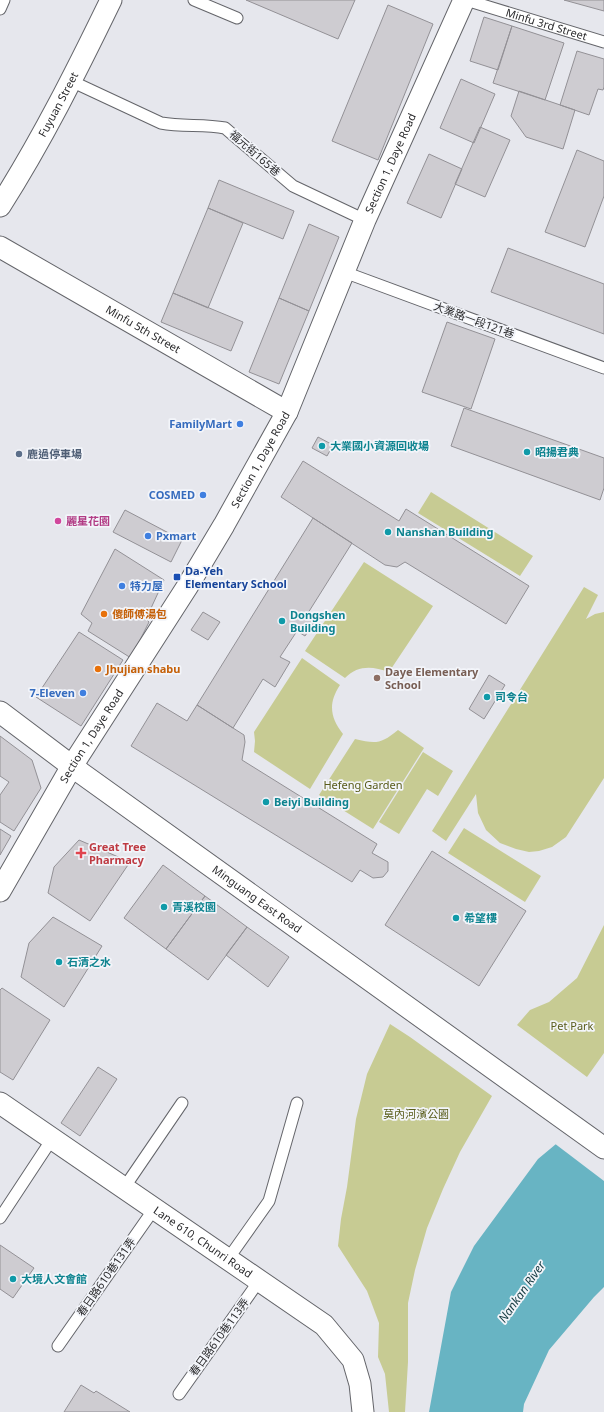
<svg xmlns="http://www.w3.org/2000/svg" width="604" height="1412" font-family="'Noto Sans','Noto Sans TC',sans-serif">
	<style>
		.green { fill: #c7cb93 }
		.water { fill: #68b4c3 }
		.pier { fill: #e6e7ed }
		.building { fill: #ceccd1; stroke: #939196 }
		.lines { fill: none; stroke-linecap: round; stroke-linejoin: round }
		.lane-casing { stroke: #64656a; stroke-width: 13 }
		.street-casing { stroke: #64656a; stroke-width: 23 }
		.lane { stroke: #fff; stroke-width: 11 }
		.street { stroke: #fff; stroke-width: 21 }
		.shop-dot { fill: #3f7fe0; stroke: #f3f5fa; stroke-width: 1.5 }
		.culture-dot { fill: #0f9aa8; stroke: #f3f5fa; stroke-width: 1.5 }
		.service-dot { fill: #5c6f8a; stroke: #f3f5fa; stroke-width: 1.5 }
		.hotel-dot { fill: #d1479c; stroke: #f3f5fa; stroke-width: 1.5 }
		.transit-dot { fill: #1a4fb4; stroke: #f3f5fa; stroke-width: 1.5 }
		.food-dot { fill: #e8710a; stroke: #f3f5fa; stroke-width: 1.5 }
		.education-dot { fill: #8d6e63; stroke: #f3f5fa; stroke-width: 1.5 }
		.health-dot { fill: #e0444e; stroke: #f3f5fa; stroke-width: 1.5 }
		.labels { text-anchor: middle; stroke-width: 3.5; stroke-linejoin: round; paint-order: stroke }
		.street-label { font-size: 11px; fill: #2a2a2c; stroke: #f3f5fa }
		.shop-label { font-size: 11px; font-weight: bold; fill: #366cbe; stroke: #f3f5fa; text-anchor: end }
		.culture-label { font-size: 11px; font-weight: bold; fill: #0d838f; stroke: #f3f5fa; text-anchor: start }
		.service-label { font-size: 11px; font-weight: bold; fill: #4e5e75; stroke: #f3f5fa; text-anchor: start }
		.hotel-label { font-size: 11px; font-weight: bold; fill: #b23c85; stroke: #f3f5fa; text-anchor: start }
		.transit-label { font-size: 11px; font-weight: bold; fill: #164399; stroke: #f3f5fa; text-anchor: start }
		.food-label { font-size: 11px; font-weight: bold; fill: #c56008; stroke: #f3f5fa; text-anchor: start }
		.education-label { font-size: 11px; font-weight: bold; fill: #785e54; stroke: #f3f5fa; text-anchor: start }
		.park-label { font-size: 11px; fill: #595c1a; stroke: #f3f5fa }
		.health-label { font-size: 11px; font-weight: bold; fill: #be3a42; stroke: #f3f5fa; text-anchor: start }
		.water-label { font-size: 12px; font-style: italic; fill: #1b4047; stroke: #f3f5fa }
	</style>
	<rect width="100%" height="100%" fill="#e6e7ed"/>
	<path class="green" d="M431,492L533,556L520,576L418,513Z
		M364,562L433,606L389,672C372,666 358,665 345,678L305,651Z
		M584,587L598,595L586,619L595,614L604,612V778L566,837L552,847L539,851L529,852L516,849L500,843L486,830L478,813L476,794L446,841L432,831Z
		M302,658L340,685C328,703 330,718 343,734L310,789L254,752L255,741L254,732Z
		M398,730L424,748L373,829L319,795L355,739C376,744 381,744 398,730Z
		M423,752L453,771L438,796L427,789L399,834L379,822Z
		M464,828L541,876L525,902L448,853Z
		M604,925V1053L587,1077L517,1025L530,1010L549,1002L577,978Z
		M390,1024L410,1037L492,1096L460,1152L443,1189L427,1228L415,1270L408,1303V1362L405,1412H389L385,1374L378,1357L379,1323L367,1291L338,1246L341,1219L347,1187L356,1119L367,1074Z"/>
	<path class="water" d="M604,1104V1287L594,1297L549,1350L524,1404L523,1412H429L451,1292L474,1246L538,1159Z"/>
	<path class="pier" d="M602,1103L604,1104V1181L554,1143Z"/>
	<path class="building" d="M246,0H355L338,39Z
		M564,0H604V11Z
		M388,5L433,24L378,160L332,141Z
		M484,17L512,26L498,70L470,61Z
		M512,26L564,43L545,100L493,83Z
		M577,51L604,59V87L603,90L598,89L589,115L560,105Z
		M461,79L495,94L474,143L440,128Z
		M519,91L575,110L563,149L526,137L511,116Z
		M480,127L510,140L485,197L455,184Z
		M577,150L604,161V196L585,247L545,232Z
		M429,154L462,169L441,218L407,203Z
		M219,180L294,211L283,239L208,208Z
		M208,208L243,223L208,308L173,293Z
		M309,224L339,237L309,311L279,298Z
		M508,248L604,284V334L491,292Z
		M173,293L243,322L231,351L161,322Z
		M279,298L309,311L279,384L249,372Z
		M447,322L495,339L471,409L422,392Z
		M464,408L604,458V488L600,500L451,446Z
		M318,437L333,445L327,456L312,448Z
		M303,461L399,521L406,509L529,586L506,624L405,562L397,567L385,565L281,497Z
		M125,510L182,540L171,562L113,532Z
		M313,518L352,543L308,613L317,618L305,636L297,631L280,657L290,662L275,687L263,679L233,728L197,705Z
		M115,549L164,580L146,619L149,622L131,658L88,631L92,623L81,614Z
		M203,612L220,622L208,640L191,630Z
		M79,632L123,660L81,726L36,697Z
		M489,675L505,685L484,719L469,709Z
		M157,703L187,721L197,705L244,735L245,742L242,760L377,844L372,853L388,862V871L383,877L373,878L360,870L352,882L131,746Z
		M0,736L32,760L41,788L14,831L0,822V795L9,782L0,776Z
		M0,829L11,836L0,855Z
		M79,840L130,862L90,921L48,893L54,867Z
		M432,851L526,911L479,986L385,925Z
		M163,865L205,896L166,949L124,918Z
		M205,896L247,927L208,980L166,949Z
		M53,917L102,946L64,1007L21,977L29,943Z
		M247,927L289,957L268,987L226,955Z
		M2,988L50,1020L13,1080L0,1072V990Z
		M98,1067L117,1079L80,1136L61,1123Z
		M0,1245L34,1268L13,1298L0,1289Z
		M81,1385L94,1393L96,1391L130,1412H64Z"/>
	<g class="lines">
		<defs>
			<g id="lane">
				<path d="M194,0L237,18"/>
				<path id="s1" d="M466,0L604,42"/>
				<path d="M0,9L4,0"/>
				<path d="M71,81L161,123C182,127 204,124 225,128L293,186L365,220"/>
				<path d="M344,272L604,368"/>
				<path d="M124,1188L182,1103"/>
				<path d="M0,1218L52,1139"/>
				<path d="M228,1259L269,1201L297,1103"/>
				<path d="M58,1346L154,1209"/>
				<path d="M179,1394L259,1281"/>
			</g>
			<g id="street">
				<path id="s2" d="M0,206C42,140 77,70 111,0"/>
				<path id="s3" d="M0,247L287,412"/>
				<path id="s4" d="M0,712L81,773L604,1148"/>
				<path id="s5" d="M0,891L72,766L187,587L224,525L287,412L365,220L464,0"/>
				<path id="s6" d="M0,1103L324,1325L353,1360L360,1384L363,1412"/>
			</g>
		</defs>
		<use href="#lane" class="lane-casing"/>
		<use href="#street" class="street-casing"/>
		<use href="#lane" class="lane"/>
		<use href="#street" class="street"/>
	</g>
	<g class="shop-dot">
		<circle cx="240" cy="424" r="4"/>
		<circle cx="203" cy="495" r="4"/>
		<circle cx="148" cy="536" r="4"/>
		<circle cx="122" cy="586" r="4"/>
		<circle cx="83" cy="693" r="4"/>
	</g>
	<g class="culture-dot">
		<circle cx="322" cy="446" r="4"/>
		<circle cx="527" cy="452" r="4"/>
		<circle cx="388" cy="532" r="4"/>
		<circle cx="282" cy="621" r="4"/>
		<circle cx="487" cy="697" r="4"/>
		<circle cx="266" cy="802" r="4"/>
		<circle cx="164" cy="907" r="4"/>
		<circle cx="456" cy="918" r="4"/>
		<circle cx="59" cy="962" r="4"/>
		<circle cx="13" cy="1279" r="4"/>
	</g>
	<circle class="service-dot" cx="19" cy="454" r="4"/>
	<circle class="hotel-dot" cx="58" cy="521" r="4"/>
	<rect class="transit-dot" x="173" y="573" width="8" height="8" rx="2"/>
	<g class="food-dot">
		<circle cx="104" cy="614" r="4"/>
		<circle cx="98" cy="669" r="4"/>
	</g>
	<circle class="education-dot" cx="377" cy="678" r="4"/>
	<path class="health-dot" d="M79 847h4v4h4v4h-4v4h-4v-4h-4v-4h4z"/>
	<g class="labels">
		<g class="street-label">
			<text dy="4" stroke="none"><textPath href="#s1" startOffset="84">Minfu 3rd Street</textPath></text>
			<text dy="4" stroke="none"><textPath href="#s2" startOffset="117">Fuyuan Street</textPath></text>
			<text transform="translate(255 153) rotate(41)" y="4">福元街165巷</text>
			<text dy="4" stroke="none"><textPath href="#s5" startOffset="828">Section 1, Daye Road</textPath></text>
			<text transform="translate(474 320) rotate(20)" y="4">大業路一段121巷</text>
			<text dy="4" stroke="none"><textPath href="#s3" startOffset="165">Minfu 5th Street</textPath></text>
			<text dy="4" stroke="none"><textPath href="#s5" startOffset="504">Section 1, Daye Road</textPath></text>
			<text dy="4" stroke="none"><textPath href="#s5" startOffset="180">Section 1, Daye Road</textPath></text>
			<text dy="4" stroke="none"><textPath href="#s4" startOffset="318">Minguang East Road</textPath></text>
			<text dy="4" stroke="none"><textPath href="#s6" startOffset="246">Lane 610, Chunri Road</textPath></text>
			<text transform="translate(106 1277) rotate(-55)" y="4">春日路610巷131弄</text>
			<text transform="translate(219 1337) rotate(-54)" y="4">春日路610巷113弄</text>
		</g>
		<g class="shop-label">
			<text x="232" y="428">FamilyMart</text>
			<text x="195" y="499">COSMED</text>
			<text x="156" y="540" text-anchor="start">Pxmart</text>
			<text x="130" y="590" text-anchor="start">特力屋</text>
			<text x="75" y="697">7-Eleven</text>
		</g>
		<g class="culture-label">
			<text x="330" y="450">大業國小資源回收場</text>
			<text x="535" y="456">昭揚君典</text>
			<text x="396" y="536">Nanshan Building</text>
			<text x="290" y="619">Dongshen<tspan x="290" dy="13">Building</tspan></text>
			<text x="495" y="701">司令台</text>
			<text x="274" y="806">Beiyi Building</text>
			<text x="172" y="911">青溪校園</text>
			<text x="464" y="922">希望樓</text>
			<text x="67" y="966">石清之水</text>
			<text x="21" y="1283">大境人文會館</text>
		</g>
		<g class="service-label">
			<text x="27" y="458">鹿過停車場</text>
		</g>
		<g class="hotel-label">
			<text x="66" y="525">麗星花園</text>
		</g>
		<g class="transit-label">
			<text x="185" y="575">Da-Yeh<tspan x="185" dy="13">Elementary School</tspan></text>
		</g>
		<g class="food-label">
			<text x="112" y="618">傻師傅湯包</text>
			<text x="106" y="673">Jhujian shabu</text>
		</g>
		<g class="education-label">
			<text x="385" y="676">Daye Elementary<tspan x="385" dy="13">School</tspan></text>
		</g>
		<g class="park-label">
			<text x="363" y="789">Hefeng Garden</text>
			<text x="572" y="1030">Pet Park</text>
			<text x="416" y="1118">莫內河濱公園</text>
		</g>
		<g class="health-label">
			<text x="89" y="851">Great Tree<tspan x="89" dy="13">Pharmacy</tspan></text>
		</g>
		<g class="water-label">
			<text transform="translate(522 1292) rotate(-55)" y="4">Nankan River</text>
		</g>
	</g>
</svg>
